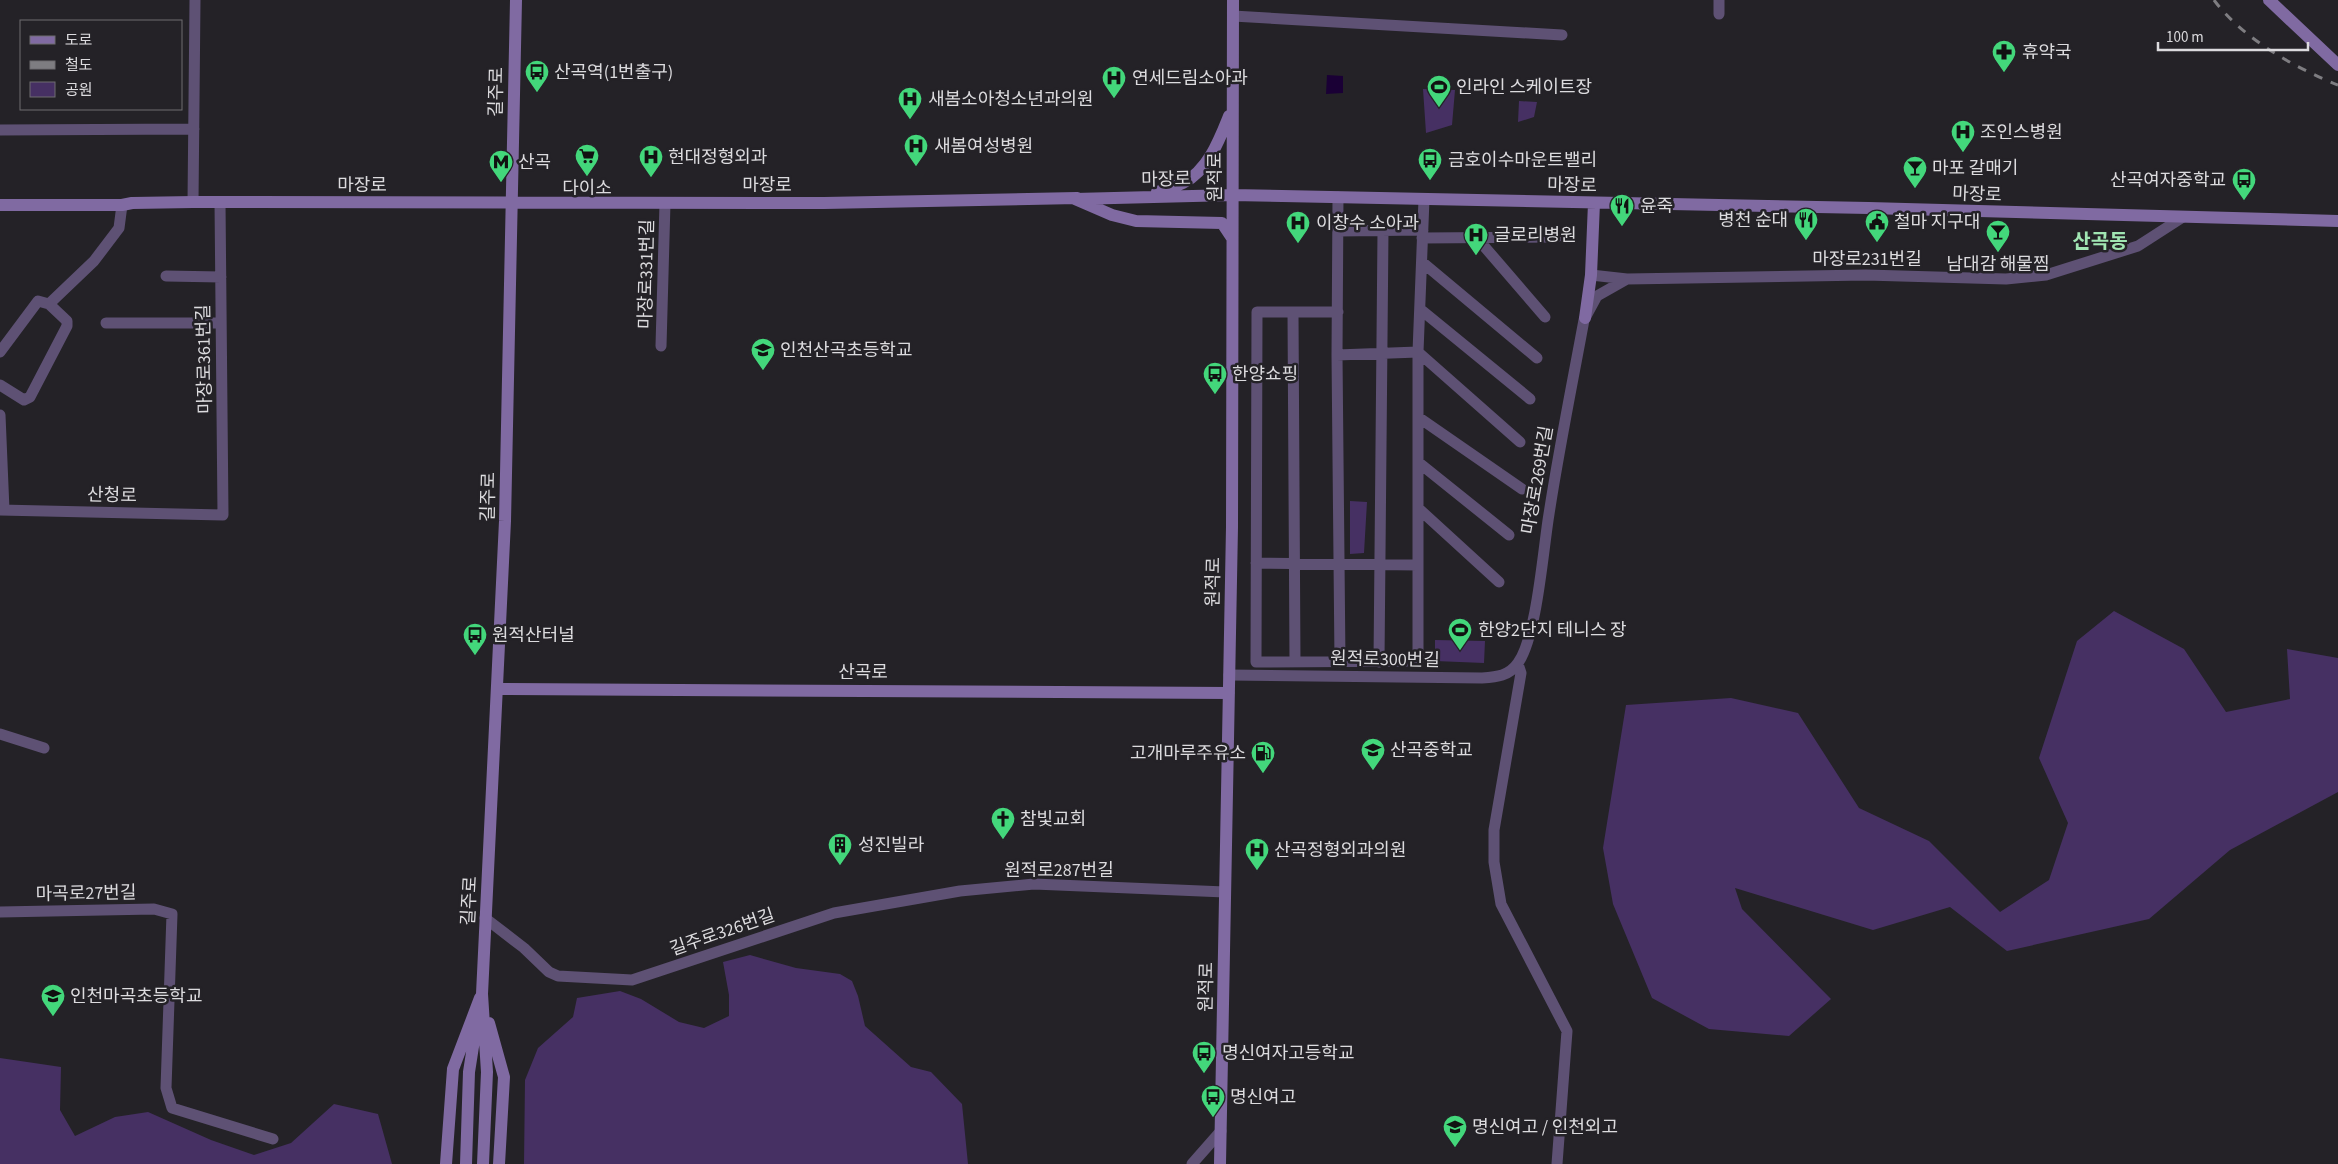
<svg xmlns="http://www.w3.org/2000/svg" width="2338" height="1164" font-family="'Source Sans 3','Noto Sans KR',sans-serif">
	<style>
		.green { fill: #463063 }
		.water { fill: #1a0035 }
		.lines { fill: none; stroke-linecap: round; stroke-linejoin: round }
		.street { stroke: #5e5174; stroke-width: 11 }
		.secondary { stroke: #806aa2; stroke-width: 12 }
		.rail { stroke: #7e7d81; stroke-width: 3; stroke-dasharray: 9 9; stroke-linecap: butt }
		.labels { text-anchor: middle; stroke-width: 5; stroke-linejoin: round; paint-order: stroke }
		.poi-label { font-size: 18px; fill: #dcdbde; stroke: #242227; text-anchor: start }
		.street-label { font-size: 18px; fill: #dcdbde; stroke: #242227 }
		.quarter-label { font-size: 20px; font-weight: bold; fill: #a1e6b3; stroke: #242227 }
	</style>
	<rect width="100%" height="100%" fill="#242227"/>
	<path class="green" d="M1423,89L1455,90L1452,125L1426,133Z
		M1519,101L1537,102L1534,117L1518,122Z
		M1350,501L1367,502L1364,553L1350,554Z
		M2114,611L2184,649L2226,712L2290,699L2287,649L2338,658V792L2230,850L2149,919L2007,951L1950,907L1873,930L1735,888L1742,909L1831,999L1789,1036L1709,1029L1652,998L1613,904L1603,848L1626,705L1731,698L1798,713L1859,808L1929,841L2000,912L2049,880L2068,823L2039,758L2077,641Z
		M1435,640L1485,641L1484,663L1435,661Z
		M750,955L796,968L840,974L852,981L858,996L865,1026L911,1067L931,1072L962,1104L968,1164H524L525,1080L538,1048L573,1017L577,998L620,991L641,999L679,1022L704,1028L729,1016V995L723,962Z
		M0,1058L61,1067L60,1110L75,1136L115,1117L148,1112L211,1140L254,1155L291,1143L334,1104L378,1114L392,1164H0Z"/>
	<path class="water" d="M1327,75L1343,76V93L1326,94Z"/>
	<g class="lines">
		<path class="street" d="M1719,0V14
			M1233,16L1562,35
			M0,130L194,129
			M1338,197L1337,355L1418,352L1424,199
			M193,202L195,0
			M1338,231L1423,230
			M1422,238L1557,237
			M1477,238L1545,317
			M1422,262L1537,358
			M1591,275L1627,279
			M166,276L221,277
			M49,304L94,261L119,228L122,205
			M1420,309L1530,399
			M1293,312L1295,662
			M1338,312H1257L1256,662L1418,661V352
			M106,323H221
			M661,346L665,203
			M0,352L38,301L49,304L67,321V326L30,397L24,400L0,385
			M1418,352L1520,442
			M1337,355L1340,662
			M0,415L4,510
			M1418,417L1522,489
			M1418,462L1509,535
			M1418,508L1499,582
			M0,510L223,515L220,202
			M1256,563L1418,565
			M1379,662L1383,231
			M1518,664L1521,673L1494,830V862L1501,904L1567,1031L1557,1164
			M1229,675L1482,678C1497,677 1509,676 1518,663C1537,636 1543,550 1549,514C1559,449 1572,385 1584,320L1597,296L1627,279L1866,275L2006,279L2046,275L2138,246L2183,217
			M0,734L44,748
			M0,912L154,909L172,914L166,1088L172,1108L273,1139
			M485,918L524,948L549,972L558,976L632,980L834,913L960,891L1034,884L1225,892
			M1192,1164L1221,1131"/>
		<path class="secondary" d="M2269,0L2338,65
			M1157,192C1166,189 1175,187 1183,183C1208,170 1219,141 1229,116
			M1075,199L1232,195L1869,208L2338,221
			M0,205H122L132,203L193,202L824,203L1077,198L1075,199L1112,215L1136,221L1222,223L1232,238
			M1585,318L1591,275L1594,203
			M497,689L1229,693
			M489,1023L504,1077L499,1164
			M446,1164L453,1069L480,998
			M466,1164L469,1072L477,1021
			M483,1164L487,1072L482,994L505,521L516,0
			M1220,1164L1232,527L1233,0"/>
		<path class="rail" d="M2214,0C2242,38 2295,68 2338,85"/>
	</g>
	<defs>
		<symbol id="pharmacy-pin" viewBox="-11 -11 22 30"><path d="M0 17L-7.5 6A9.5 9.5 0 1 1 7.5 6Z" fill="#43d77b" stroke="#242227"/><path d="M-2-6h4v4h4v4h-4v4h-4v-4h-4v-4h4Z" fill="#111"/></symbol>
		<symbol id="bus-pin" viewBox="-11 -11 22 30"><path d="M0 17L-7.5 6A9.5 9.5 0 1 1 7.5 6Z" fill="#43d77b" stroke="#242227"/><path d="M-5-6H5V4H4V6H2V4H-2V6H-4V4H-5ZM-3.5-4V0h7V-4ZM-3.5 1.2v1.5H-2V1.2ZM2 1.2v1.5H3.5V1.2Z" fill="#111"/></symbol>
		<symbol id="hospital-pin" viewBox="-11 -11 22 30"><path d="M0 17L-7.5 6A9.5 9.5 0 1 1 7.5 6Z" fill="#43d77b" stroke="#242227"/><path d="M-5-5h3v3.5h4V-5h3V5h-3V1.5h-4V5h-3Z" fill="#111"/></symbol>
		<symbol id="stadium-pin" viewBox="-11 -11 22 30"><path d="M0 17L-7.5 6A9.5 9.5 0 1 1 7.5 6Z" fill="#43d77b" stroke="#242227"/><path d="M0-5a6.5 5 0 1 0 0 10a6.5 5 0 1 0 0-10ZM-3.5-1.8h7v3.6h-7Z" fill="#111"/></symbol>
		<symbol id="supermarket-pin" viewBox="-11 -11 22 30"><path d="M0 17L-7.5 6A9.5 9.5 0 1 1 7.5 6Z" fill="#43d77b" stroke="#242227"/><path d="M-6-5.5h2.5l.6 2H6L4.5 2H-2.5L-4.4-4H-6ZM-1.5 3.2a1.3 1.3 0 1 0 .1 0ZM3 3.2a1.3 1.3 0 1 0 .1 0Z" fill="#111"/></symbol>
		<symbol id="metro-pin" viewBox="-11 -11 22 30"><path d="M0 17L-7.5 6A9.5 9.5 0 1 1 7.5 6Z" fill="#43d77b" stroke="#242227"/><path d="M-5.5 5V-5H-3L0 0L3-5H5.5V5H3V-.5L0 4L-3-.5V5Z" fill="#111"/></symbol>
		<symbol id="bar-pin" viewBox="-11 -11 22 30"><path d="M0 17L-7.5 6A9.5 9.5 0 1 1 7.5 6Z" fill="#43d77b" stroke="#242227"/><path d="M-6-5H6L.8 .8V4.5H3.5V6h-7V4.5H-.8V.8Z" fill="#111"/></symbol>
		<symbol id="restaurant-pin" viewBox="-11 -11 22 30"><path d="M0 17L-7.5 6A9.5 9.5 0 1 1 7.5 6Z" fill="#43d77b" stroke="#242227"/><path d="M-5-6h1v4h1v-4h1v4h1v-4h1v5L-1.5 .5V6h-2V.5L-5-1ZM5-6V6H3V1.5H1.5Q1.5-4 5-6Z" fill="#111"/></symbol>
		<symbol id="civic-pin" viewBox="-11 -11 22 30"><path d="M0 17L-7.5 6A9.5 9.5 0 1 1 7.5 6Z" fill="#43d77b" stroke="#242227"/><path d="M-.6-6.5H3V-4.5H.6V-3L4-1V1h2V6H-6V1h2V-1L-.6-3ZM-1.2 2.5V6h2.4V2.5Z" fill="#111"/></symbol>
		<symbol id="school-pin" viewBox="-11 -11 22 30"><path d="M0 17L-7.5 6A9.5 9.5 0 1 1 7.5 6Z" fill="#43d77b" stroke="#242227"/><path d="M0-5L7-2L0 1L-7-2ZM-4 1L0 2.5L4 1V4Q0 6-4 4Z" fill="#111"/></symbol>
		<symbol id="fuel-pin" viewBox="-11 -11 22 30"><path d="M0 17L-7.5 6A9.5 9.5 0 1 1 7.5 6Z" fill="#43d77b" stroke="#242227"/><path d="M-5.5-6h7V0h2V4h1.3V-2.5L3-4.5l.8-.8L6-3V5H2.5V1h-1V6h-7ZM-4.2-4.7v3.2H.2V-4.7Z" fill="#111"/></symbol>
		<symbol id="church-pin" viewBox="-11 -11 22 30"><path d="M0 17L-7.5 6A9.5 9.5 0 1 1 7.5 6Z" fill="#43d77b" stroke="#242227"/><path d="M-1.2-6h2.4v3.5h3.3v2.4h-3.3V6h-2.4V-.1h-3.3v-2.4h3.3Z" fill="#111"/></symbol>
		<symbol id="building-pin" viewBox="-11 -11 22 30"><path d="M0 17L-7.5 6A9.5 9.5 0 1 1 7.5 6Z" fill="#43d77b" stroke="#242227"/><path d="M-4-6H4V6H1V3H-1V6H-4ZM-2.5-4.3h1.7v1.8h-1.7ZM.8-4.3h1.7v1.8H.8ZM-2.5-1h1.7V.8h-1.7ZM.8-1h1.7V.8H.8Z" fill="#111"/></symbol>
	</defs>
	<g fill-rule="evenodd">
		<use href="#pharmacy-pin" x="1990" y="38" width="28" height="38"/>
		<use href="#bus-pin" x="523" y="58" width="28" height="38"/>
		<use href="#hospital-pin" x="1100" y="64" width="28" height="38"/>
		<use href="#stadium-pin" x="1425" y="73" width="28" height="38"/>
		<use href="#hospital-pin" x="896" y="85" width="28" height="38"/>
		<use href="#hospital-pin" x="1949" y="118" width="28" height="38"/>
		<use href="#hospital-pin" x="902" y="132" width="28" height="38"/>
		<use href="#supermarket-pin" x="573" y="142" width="28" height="38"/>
		<use href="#hospital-pin" x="637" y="143" width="28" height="38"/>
		<use href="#bus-pin" x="1416" y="146" width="28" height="38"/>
		<use href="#metro-pin" x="487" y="148" width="28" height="38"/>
		<use href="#bar-pin" x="1901" y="154" width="28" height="38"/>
		<use href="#bus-pin" x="2230" y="166" width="28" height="38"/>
		<use href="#restaurant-pin" x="1608" y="192" width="28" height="38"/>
		<use href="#restaurant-pin" x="1792" y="206" width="28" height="38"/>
		<use href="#civic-pin" x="1863" y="208" width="28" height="38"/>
		<use href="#hospital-pin" x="1284" y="209" width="28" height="38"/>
		<use href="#bar-pin" x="1984" y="218" width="28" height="38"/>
		<use href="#hospital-pin" x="1462" y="221" width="28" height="38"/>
		<use href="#school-pin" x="749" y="336" width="28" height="38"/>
		<use href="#bus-pin" x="1201" y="360" width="28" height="38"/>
		<use href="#stadium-pin" x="1446" y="616" width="28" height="38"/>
		<use href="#bus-pin" x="461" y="621" width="28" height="38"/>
		<use href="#school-pin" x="1359" y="736" width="28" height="38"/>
		<use href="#fuel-pin" x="1249" y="739" width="28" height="38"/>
		<use href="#church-pin" x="989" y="805" width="28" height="38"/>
		<use href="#building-pin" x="826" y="831" width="28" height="38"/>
		<use href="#hospital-pin" x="1243" y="836" width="28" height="38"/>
		<use href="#school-pin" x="39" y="982" width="28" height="38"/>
		<use href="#bus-pin" x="1190" y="1039" width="28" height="38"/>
		<use href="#bus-pin" x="1199" y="1083" width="28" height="38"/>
		<use href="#school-pin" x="1441" y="1113" width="28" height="38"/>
	</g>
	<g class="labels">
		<g class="poi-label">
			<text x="2022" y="58">휴약국</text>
			<text x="554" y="78">산곡역(1번출구)</text>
			<text x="1132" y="84">연세드림소아과</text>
			<text x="1456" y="93">인라인 스케이트장</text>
			<text x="928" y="105">새봄소아청소년과의원</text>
			<text x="1980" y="138">조인스병원</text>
			<text x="934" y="152">새봄여성병원</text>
			<text x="668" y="163">현대정형외과</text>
			<text x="1448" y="166">금호이수마운트밸리</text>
			<text x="518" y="168">산곡</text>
			<text x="1932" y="174">마포 갈매기</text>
			<text x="2226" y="186" text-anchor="end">산곡여자중학교</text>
			<text x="587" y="194" text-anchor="middle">다이소</text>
			<text x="1640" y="212">윤죽</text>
			<text x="1788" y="226" text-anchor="end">병천 순대</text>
			<text x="1894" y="228">철마 지구대</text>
			<text x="1316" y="229">이창수 소아과</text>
			<text x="1494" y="241">글로리병원</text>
			<text x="1998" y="270" text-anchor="middle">남대감 해물찜</text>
			<text x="780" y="356">인천산곡초등학교</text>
			<text x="1232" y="380">한양쇼핑</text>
			<text x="1478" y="636">한양2단지 테니스 장</text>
			<text x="492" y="641">원적산터널</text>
			<text x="1390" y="756">산곡중학교</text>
			<text x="1246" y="759" text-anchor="end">고개마루주유소</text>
			<text x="1020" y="825">참빛교회</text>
			<text x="858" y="851">성진빌라</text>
			<text x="1274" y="856">산곡정형외과의원</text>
			<text x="70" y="1002">인천마곡초등학교</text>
			<text x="1222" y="1059">명신여자고등학교</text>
			<text x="1230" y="1103">명신여고</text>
			<text x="1472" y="1133">명신여고 / 인천외고</text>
		</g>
		<g class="street-label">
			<text transform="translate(496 92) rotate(-89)" y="6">길주로</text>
			<text transform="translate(1215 177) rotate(-90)" y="6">원적로</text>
			<text transform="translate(1166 179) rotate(-1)" y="6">마장로</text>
			<text x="362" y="191">마장로</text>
			<text x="767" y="191">마장로</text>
			<text transform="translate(1572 185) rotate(1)" y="6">마장로</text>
			<text transform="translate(1977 194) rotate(2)" y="6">마장로</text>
			<text x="1867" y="265">마장로231번길</text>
			<text transform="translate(646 274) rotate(-89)" y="6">마장로331번길</text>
			<text transform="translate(204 359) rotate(-91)" y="6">마장로361번길</text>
			<text transform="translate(1537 480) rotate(-80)" y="6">마장로269번길</text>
			<text transform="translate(112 495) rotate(1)" y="6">산청로</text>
			<text transform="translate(488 497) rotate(-89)" y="6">길주로</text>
			<text transform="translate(1213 582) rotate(-89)" y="6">원적로</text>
			<text transform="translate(1385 659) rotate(1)" y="6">원적로300번길</text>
			<text x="863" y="678">산곡로</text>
			<text x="1059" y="876">원적로287번길</text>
			<text transform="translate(86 893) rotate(-1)" y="6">마곡로27번길</text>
			<text transform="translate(469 901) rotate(-87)" y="6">길주로</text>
			<text transform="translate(722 932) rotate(-19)" y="6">길주로326번길</text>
			<text transform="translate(1206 987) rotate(-89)" y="6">원적로</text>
		</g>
		<g class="quarter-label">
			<text x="2100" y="248">산곡동</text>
		</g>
	</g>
	<rect x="20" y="20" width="162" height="90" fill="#242227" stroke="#6e6c70"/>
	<rect x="30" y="36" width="25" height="8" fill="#806aa2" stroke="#6e6c70"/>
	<text x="65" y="45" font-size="15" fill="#dcdbde">도로</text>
	<rect x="30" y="61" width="25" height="8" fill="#7e7d81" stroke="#6e6c70"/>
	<text x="65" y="70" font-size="15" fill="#dcdbde">철도</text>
	<rect x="30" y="82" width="25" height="15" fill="#463063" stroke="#6e6c70"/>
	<text x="65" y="95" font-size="15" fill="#dcdbde">공원</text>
	<path d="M2158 42v8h150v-8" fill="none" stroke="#dcdbde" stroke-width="2.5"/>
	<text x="2166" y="42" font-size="15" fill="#dcdbde" stroke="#242227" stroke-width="4" paint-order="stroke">100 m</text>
</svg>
